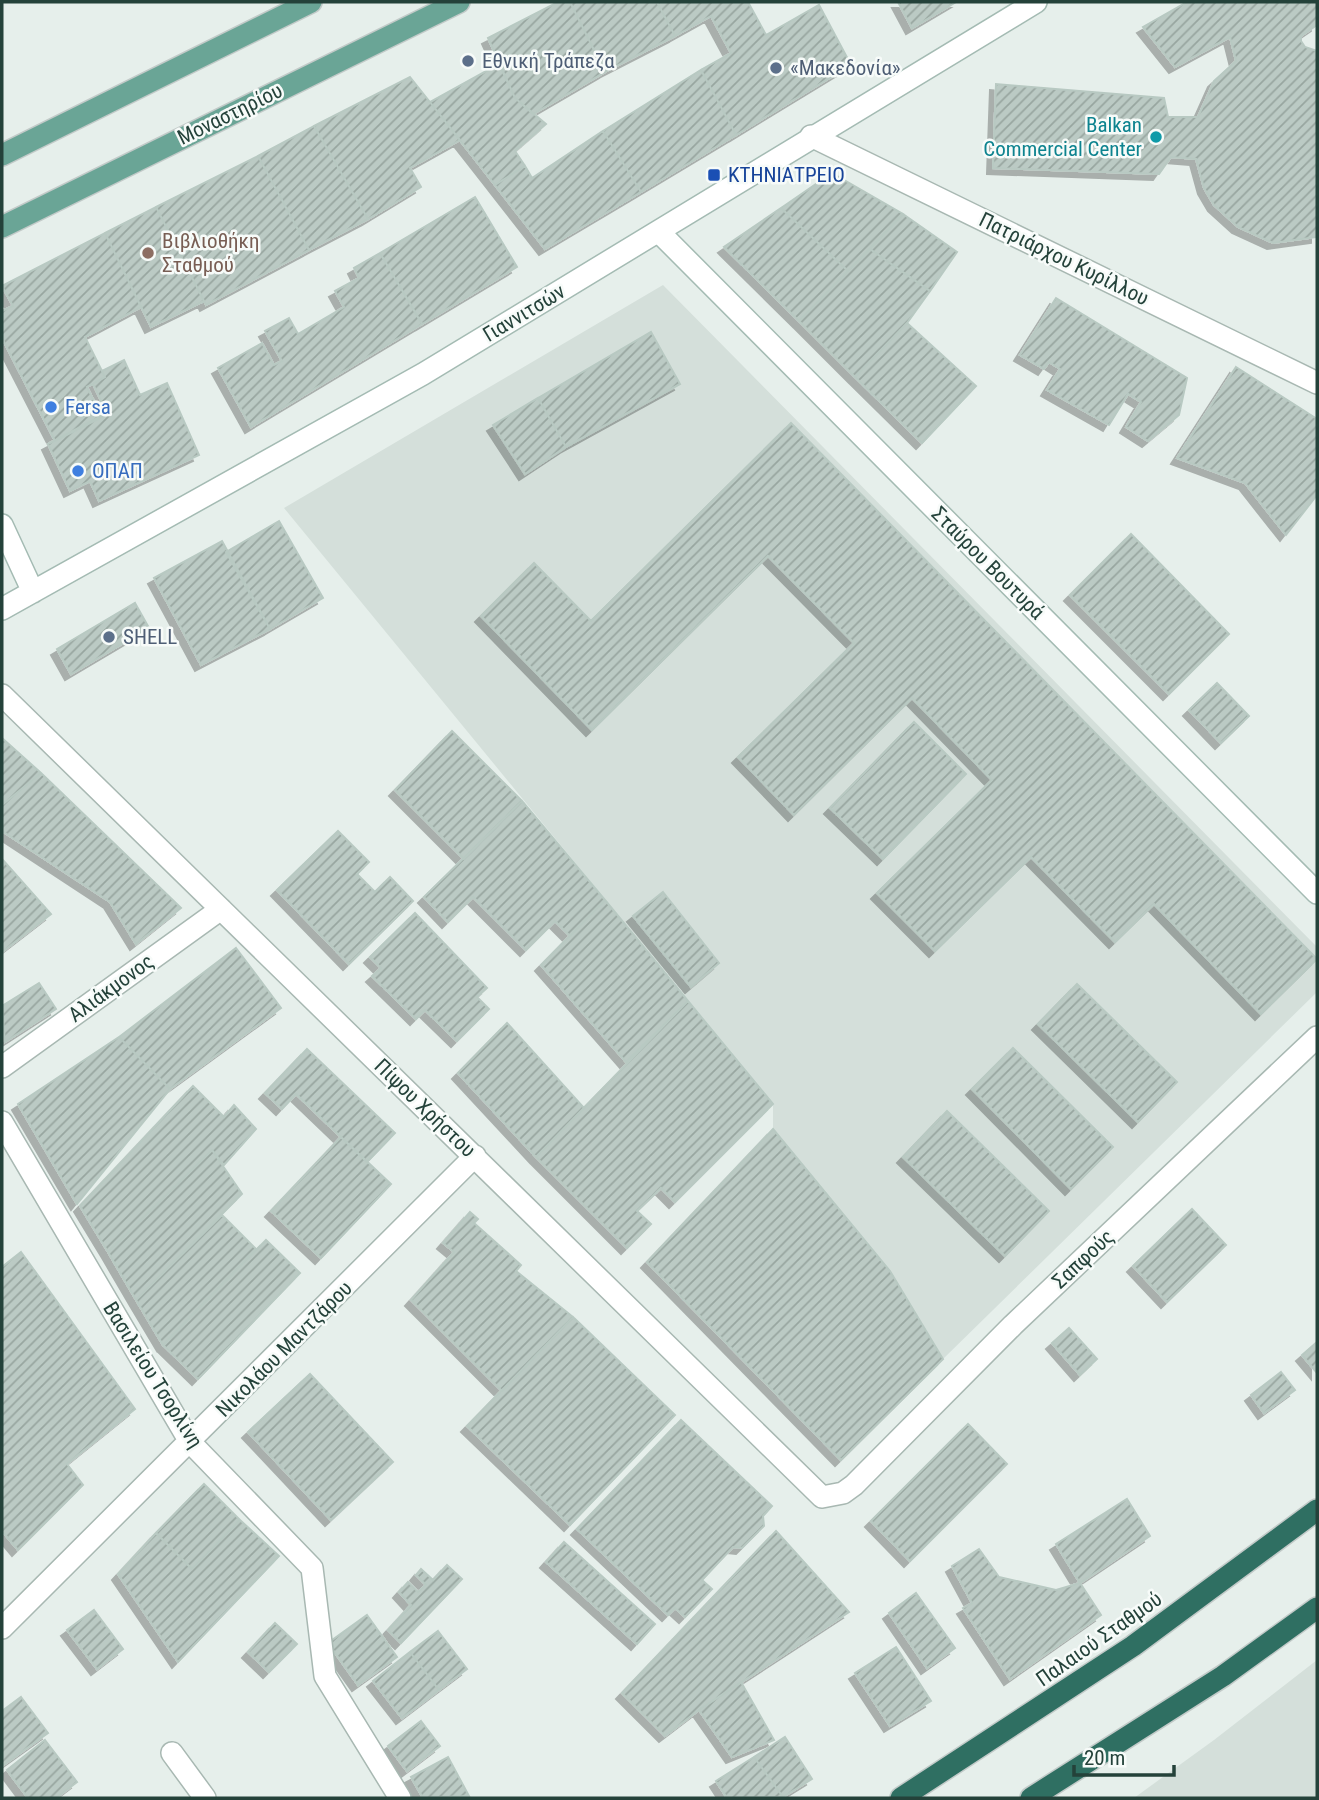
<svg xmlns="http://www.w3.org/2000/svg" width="1319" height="1800" font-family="'Roboto Condensed',sans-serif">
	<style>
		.built { fill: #d4dfda }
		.building { fill: url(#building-hatch); stroke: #b8c9c2; stroke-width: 2; filter: url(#shadow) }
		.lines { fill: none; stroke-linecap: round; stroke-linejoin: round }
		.street-casing { stroke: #a8b8b2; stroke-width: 24 }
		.secondary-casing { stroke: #a4bbb3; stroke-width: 24 }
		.primary-casing { stroke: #c2cac8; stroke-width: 24 }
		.highway-casing { stroke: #c2cac8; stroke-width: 24 }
		.street { stroke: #fff; stroke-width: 21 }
		.secondary { stroke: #fff; stroke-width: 21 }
		.primary { stroke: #6aa596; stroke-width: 21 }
		.highway { stroke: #2f6f62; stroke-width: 21 }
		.service-dot { fill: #5c6f8a; stroke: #f7fbf9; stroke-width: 2.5 }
		.culture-dot { fill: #0f9aa8; stroke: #f7fbf9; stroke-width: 2.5 }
		.transit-dot { fill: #1a4fb4; stroke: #f7fbf9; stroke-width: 2.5 }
		.education-dot { fill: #8d6e63; stroke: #f7fbf9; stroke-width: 2.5 }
		.shop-dot { fill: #3f7fe0; stroke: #f7fbf9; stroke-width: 2.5 }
		.labels { text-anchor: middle; stroke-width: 5; stroke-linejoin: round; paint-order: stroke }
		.service-label { font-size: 21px; fill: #4e5e75; stroke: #f7fbf9; text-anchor: start }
		.street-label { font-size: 21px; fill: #24423a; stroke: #f7fbf9 }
		.culture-label { font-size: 21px; fill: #0d838f; stroke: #f7fbf9; text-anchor: end }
		.transit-label { font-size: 21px; fill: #164399; stroke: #f7fbf9; text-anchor: start }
		.education-label { font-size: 21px; fill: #785e54; stroke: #f7fbf9; text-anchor: start }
		.shop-label { font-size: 21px; fill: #366cbe; stroke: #f7fbf9; text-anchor: start }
	</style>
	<defs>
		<pattern id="building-hatch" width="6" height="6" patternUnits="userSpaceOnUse" patternTransform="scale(1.75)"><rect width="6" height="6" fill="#bbcac4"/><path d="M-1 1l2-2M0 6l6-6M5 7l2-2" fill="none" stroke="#98a6a0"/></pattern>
		<filter id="shadow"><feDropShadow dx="-6" dy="6" stdDeviation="0" flood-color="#0004"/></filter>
	</defs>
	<rect width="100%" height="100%" fill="#e6efeb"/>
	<path class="built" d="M663,285L1317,947V992L943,1359L890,1271L773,1129V1104L284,508Z
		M1317,1660V1798H1134L1214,1740Z"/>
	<path class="building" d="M558,2H570L605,72L533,114L515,98L488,38Z
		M570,2H657L675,36L605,72Z
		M657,2H748L766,35L819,5L851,65L736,135L701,70L731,53L711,16L675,36Z
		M898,2H956L912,28Z
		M1187,2H1317V25L1301,36V41L1305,47L1317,51V237L1273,243L1238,227L1214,205L1204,188L1196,159L1171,157L1159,174L993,168L996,84L1164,98L1168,117H1198L1214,81L1236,61L1230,37L1175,67L1143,27Z
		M499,64L515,98L546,124L515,151L525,166L495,185L430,102Z
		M701,70L736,135L641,192L603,131Z
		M410,77L460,140L410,168L421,187L368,219L314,126Z
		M314,126L368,219L309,250L258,156Z
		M603,131L641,192L545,249L495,185L525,166L532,178Z
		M258,156L309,250L206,305L156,207Z
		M832,173L903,214L848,271L781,208Z
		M475,197L517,267L422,324L380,253Z
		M156,207L204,301L151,327L105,233Z
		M781,208L848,271L799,321L724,247Z
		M903,214L957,252L930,291L870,249Z
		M105,233L141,307L85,337L105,377L87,387L102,417L55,441L2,338V311L13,306L2,286Z
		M870,249L930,291L907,323L855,377L799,321Z
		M380,253L422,324L251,427L218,368L262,343L274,365L282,361L265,331L289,318L298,334L344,307L335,291L359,278L354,268Z
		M1056,298L1187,378L1179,415L1148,441L1126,427L1141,402L1128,394L1109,425L1047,390L1060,369L1049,362L1044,369L1020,355Z
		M907,323L976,386L922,443L855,377Z
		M651,332L680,384L566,447L538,398Z
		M124,360L140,395L167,383L199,455L99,501L90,481L70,491L48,444L107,413L93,384L105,377L102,371Z
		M1236,367L1317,419V495L1286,535L1245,483L1177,458Z
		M538,398L566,447L525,474L493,425Z
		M791,423L1317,959L1261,1014L1154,904L1115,942L1031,857L935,951L877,893L992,780L912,698L794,815L738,757L854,643L768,556L592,730L481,616L534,563L591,621Z
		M279,521L323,598L270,629L226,552Z
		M1131,534L1229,634L1169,694L1070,595Z
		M222,541L270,629L201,665L154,578Z
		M135,603L149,628L71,674L57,649Z
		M1217,683L1249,716L1221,743L1189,710Z
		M914,722L966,774L883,859L830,808Z
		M452,731L522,801L464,859L395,790Z
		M2,738L41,773L2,805Z
		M41,773L181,908L136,944L110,902L2,831V805Z
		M522,801L605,900L570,936L555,921L526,950L473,897L448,922L424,897Z
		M338,831L369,862L357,874L375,892L390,877L413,901L349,964L277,890Z
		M2,859L51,914L2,952Z
		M663,892L719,963L691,987L633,916Z
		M605,900L688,1001L626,1062L541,965Z
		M415,913L487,988L477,997L489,1009L457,1041L425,1010L416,1019L372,976L381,968L370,957Z
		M236,948L281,1008L170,1089L119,1037Z
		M39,983L56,1009L5,1042L2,1006Z
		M1077,984L1177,1082L1138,1122L1038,1024Z
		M688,1001L773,1104L675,1202L661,1188L637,1211L651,1224L627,1248L536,1157Z
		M507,1023L584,1108L536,1157L458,1073Z
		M119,1037L170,1089L77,1204L18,1104Z
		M1013,1048L1113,1147L1071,1189L972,1089Z
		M307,1049L395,1133L367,1162L296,1094L282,1109L265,1093Z
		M193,1086L224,1117L234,1105L256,1129L224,1165L212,1150L108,1252L80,1206Z
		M947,1111L1049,1211L1005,1256L903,1157Z
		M773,1129L890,1271L943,1359L841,1460L647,1262Z
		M341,1137L391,1184L321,1258L271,1211Z
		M212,1150L242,1194L136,1300L108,1252Z
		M1192,1209L1226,1245L1167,1302L1133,1266Z
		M470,1212L478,1219L474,1223L521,1265L516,1271L573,1317L502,1391L411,1300L454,1252L443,1243Z
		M222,1215L256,1249L163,1345L136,1300Z
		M266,1240L300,1273L198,1379L163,1345Z
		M21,1252L135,1409L67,1464L83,1485L18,1550L2,1531V1267Z
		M573,1317L675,1415L570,1525L467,1426Z
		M1069,1328L1097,1359L1080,1375L1052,1343Z
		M1317,1342V1373L1302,1355Z
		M1281,1372L1295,1390L1264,1413L1251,1395Z
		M310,1374L393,1462L331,1520L248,1432Z
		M681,1420L772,1506L763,1516L764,1526L742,1548L733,1547L702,1580L712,1589L685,1617L675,1608L668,1615L577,1529Z
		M968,1424L1007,1464L910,1561L871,1521Z
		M204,1484L240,1520L192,1569L156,1533Z
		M1127,1499L1150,1536L1080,1583L1056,1544Z
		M240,1520L279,1556L178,1662L118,1574L156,1533L192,1569Z
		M776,1531L849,1612L699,1710L665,1736L622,1693Z
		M564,1542L655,1624L637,1644L546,1562Z
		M979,1549L999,1577L1056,1590L1080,1583L1101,1615L1010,1679L963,1608L972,1603L952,1566Z
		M447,1565L462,1579L401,1643L388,1630L411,1605L399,1592L408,1582L418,1592L426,1585L416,1575L421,1569L433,1580Z
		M916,1593L955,1648L927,1668L889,1613Z
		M94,1610L123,1649L97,1669L67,1630Z
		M367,1615L397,1657L358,1685L328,1643Z
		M275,1623L297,1644L269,1672L248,1652Z
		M438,1631L467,1669L439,1690L410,1652Z
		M896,1647L931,1701L890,1726L855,1673Z
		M410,1652L439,1690L402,1718L373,1681Z
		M741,1682L774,1740L732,1757L699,1710Z
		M21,1697L48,1733L2,1766V1711Z
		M421,1721L440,1746L407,1771L388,1746Z
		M785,1737L812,1779L783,1797L754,1757Z
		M45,1740L77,1782L56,1798H28L7,1770Z
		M448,1757L469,1796L423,1798L411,1777Z
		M754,1757L783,1797L727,1798L716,1781Z"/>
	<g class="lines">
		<defs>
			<path id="street" d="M811,136L1317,383
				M2,695L822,1497L843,1493L854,1485L1013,1325L1317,1037
				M2,1067L221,909
				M2,1122L190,1442L312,1568L325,1676L400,1798
				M2,1628L475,1156
				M172,1753L205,1798"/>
			<path id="secondary" d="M659,232L1317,893
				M2,525L33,592
				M2,609L423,374L1036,2"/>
			<path id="primary" d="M2,155L311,2
				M2,227L459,2"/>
			<path id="highway" d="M901,1798L1133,1646L1317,1510
				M1031,1798L1223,1676L1317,1608"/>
		</defs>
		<use href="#street" class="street-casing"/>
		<use href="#secondary" class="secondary-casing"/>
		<use href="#primary" class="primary-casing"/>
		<use href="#highway" class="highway-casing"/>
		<use href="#street" class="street"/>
		<use href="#secondary" class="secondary"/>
		<use href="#primary" class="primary"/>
		<use href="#highway" class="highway"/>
	</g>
	<g class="service-dot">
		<circle cx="468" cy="61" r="7"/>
		<circle cx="776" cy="68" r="7"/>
		<circle cx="109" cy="637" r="7"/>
	</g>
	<circle class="culture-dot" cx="1156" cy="137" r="7"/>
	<rect class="transit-dot" x="707" y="168" width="14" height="14" rx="3.5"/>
	<circle class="education-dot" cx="148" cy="253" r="7"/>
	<g class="shop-dot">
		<circle cx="51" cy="407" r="7"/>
		<circle cx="78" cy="471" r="7"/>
	</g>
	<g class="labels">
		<g class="service-label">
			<text x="482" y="68">Εθνική Τράπεζα</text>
			<text x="790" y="75">«Μακεδονία»</text>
			<text x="123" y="644">SHELL</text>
		</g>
		<g class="street-label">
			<text transform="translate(230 114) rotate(-26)" y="7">Μοναστηρίου</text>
			<text transform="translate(1064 259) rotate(26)" y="7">Πατριάρχου Κυρίλλου</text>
			<text transform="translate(524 313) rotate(-31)" y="7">Γιαννιτσών</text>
			<text transform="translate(988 563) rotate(45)" y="7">Σταύρου Βουτυρά</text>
			<text transform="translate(111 988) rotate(-36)" y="7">Αλιάκμονος</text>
			<text transform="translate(425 1108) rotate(44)" y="7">Πίψου Χρήστου</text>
			<text transform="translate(1083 1259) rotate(-43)" y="7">Σαπφούς</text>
			<text transform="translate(284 1349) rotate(-45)" y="7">Νικολάου Μαντζάρου</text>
			<text transform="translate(153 1375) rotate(58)" y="7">Βασιλείου Τσορλίνη</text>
			<text transform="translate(1099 1639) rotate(-35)" y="7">Παλαιού Σταθμού</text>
		</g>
		<g class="culture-label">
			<text x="1142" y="132">Balkan<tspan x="1142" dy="24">Commercial Center</tspan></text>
		</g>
		<g class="transit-label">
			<text x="728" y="182">ΚΤΗΝΙΑΤΡΕΙΟ</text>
		</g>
		<g class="education-label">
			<text x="162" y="248">Βιβλιοθήκη<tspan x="162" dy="24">Σταθμού</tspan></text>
		</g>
		<g class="shop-label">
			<text x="65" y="414">Fersa</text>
			<text x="92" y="478">ΟΠΑΠ</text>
		</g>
	</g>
	<rect width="1319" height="1800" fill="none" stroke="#24423a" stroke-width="7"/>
	<path d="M1074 1765v10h100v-10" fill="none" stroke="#24423a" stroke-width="3.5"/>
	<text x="1084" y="1765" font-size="21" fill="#24423a" stroke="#f7fbf9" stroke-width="5" paint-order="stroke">20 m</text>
</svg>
